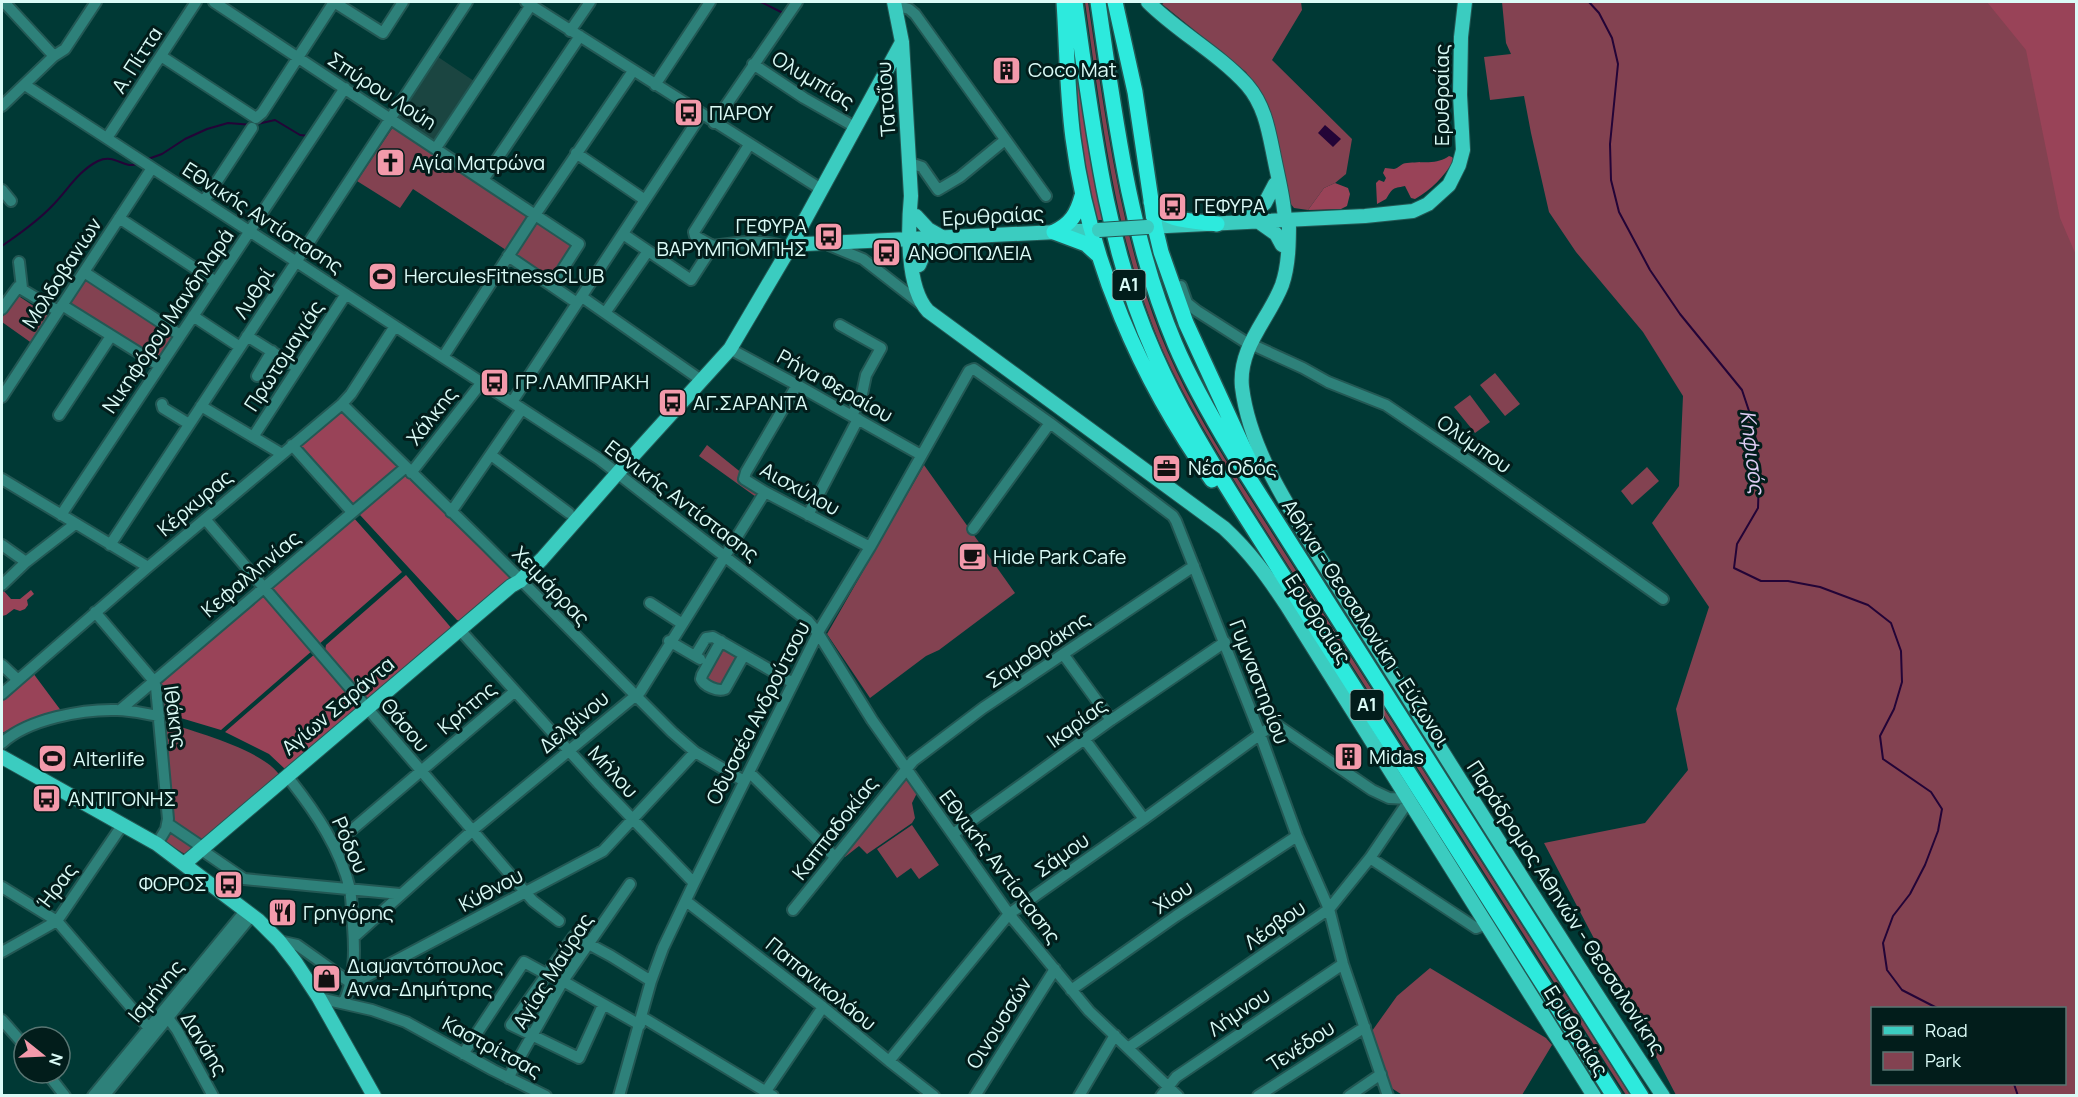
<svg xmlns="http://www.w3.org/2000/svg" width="2078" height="1097" font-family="Manrope,sans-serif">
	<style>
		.built { fill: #1b4541 }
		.green { fill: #834251; fill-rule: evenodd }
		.forest { fill: #994358 }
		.water { fill: #230437 }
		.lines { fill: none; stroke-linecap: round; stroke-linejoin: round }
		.stream { stroke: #230437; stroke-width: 2 }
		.minor-casing { stroke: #235854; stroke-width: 14 }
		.major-casing { stroke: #235854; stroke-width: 16 }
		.highway-casing { stroke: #235854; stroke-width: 18 }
		.minor { stroke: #2e817a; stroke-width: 10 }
		.major { stroke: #3bccc0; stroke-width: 14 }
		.highway { stroke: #2deadd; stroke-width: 15 }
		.major-bridge-casing { stroke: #235854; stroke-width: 16; stroke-linecap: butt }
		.major-bridge { stroke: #3bccc0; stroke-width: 14 }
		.labels { text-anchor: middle; stroke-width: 6; stroke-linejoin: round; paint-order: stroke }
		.shield { fill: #021d1b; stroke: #9ab8b5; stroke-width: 1.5 }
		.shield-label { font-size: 18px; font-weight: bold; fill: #dbfbf7 }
		.street-label { font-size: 20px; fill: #dbfbf7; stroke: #021d1b }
		.poi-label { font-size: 20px; fill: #dbfbf7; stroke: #021d1b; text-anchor: start }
		.water-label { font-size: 21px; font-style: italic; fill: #e0cdf5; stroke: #021d1b }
	</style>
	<rect width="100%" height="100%" fill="#003935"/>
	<path class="built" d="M438,57L477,83L435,141L398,117Z"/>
	<path class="green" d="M1085,2H1088C1104,108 1117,214 1153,315C1171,366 1197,413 1225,459L1630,1095H1626L1245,498C1216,450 1186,402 1163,351C1115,240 1102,120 1085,2Z
		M1165,2H1301L1302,10L1272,60L1352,139L1346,174L1335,183L1324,188L1308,210L1294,208L1286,198L1262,97L1246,72L1162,4Z
		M1502,2H2076V1095H1676L1544,843L1645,823L1688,770L1676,709L1709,607L1652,523L1679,486L1683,396L1643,332L1576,252L1549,212L1531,133L1524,96L1490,100L1484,57L1511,54L1506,43ZM1872,1008H2064V1084H1872Z
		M395,124L529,214L506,250L413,189L400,208L357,181Z
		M537,220L575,246L552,282L513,256Z
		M85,276L177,336L160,360L67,305Z
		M17,295L50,317L33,344L2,322V318Z
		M1495,373L1520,404L1505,416L1480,385Z
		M1470,395L1490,422L1475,433L1454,407Z
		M707,445L743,474L760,491L756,497L699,456Z
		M924,465L1015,593L939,650L926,656L870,698L827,634Z
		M1647,467L1659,481L1632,505L1621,491Z
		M721,647L739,657L724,686L709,684L706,676Z
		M164,722C193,731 264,750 280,776L202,842L173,821Z
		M902,770L918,791L912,803L915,818L912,823L867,854L859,846L845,857L840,852Z
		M912,825L939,865L919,879L911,868L897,878L877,849Z
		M169,830L193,847L188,856L165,842Z
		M1430,968L1546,1038L1552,1045L1522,1095L1404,1096L1382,1082L1367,1038L1397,996Z"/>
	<path class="forest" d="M1071,2L1106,220H1094L1078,141Z
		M1987,2H2076V255L2060,218L2026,50Z
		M1449,156L1452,157L1454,160C1443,178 1432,189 1415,199L1411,198L1405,186C1391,189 1394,187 1386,199L1377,204L1376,183L1379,180L1384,182L1386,178L1383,173L1385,168C1388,168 1391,169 1394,169C1399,168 1401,163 1407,163C1420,161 1438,165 1449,156Z
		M1335,183L1348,188L1350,194L1347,206L1341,209L1308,210L1324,188Z
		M342,410L399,467L354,506L298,445Z
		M405,473L510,576L511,580L463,622L457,620L360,515L361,510Z
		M353,517L402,572L318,645L269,587Z
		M406,575L453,630L371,699L366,700L325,651L326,645Z
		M3,590L11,599H20L31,590L34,594L27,600L28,605L25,609L20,611L14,609L6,615L2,616V593Z
		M263,592L313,650L221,730L164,713L160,681Z
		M316,653L363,707L285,769L269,754L225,732Z
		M33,673L62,712L25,722L2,733V698Z"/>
	<path class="water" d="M1325,125L1341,139L1333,147L1318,133Z"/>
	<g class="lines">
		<path class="stream" d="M761,2L781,12
			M1589,2L1599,13L1612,38L1618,64L1610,144L1611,180L1619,212L1650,270L1680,314L1742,390L1751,417L1756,440L1759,478L1758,508L1737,544L1734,568L1761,581H1788L1820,587L1868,605L1891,623L1901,651L1902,682L1894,709L1880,736L1883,759L1931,792L1942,809L1938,831L1925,865L1910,894L1893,916L1883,943L1887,970L1902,990L1937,1008
			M148,159L162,154L185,139L207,129L228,123L253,125L275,120L300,135L309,136
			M2,246C19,234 37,222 52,206C67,191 78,171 98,161C115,153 123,169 137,164
			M2014,1084L2018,1096"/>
		<defs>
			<path id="minor" d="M4,2L54,56
				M214,2L579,244L552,286
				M334,2L383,33L403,2
				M526,2L821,189
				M895,5L909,9L915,14L1046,196
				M570,31L590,2
				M161,56L256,118L262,113L334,2
				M753,64L804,98L855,127
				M25,85L599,459L808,621L818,633L872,720L1009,914L1089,1011L1178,1096
				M655,85L710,2
				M2,106L54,56L65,49L96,2
				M714,123L797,2
				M107,138L196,2
				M436,148L531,5
				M576,153L645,200
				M910,163L922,167L938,190L960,177L1005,140
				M483,180L580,36
				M2,190L11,201
				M204,201L252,128
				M119,218L216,282
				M623,234L691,280L713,246
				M829,245L863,259L921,304
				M713,246L695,236L694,232L749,145
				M713,246C736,242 768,238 789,249
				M508,256L577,303
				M19,262L22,288
				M84,272L180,335
				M1181,286L1187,303L1197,311L1244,341L1303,368L1328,382L1386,405L1467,460L1663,599
				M582,297L701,380
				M62,305L160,366
				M2,309L18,287L58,311
				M605,313L648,251
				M193,316L240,347
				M840,325L881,348L866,375L862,394L852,416
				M247,336L298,368
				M730,349L797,385L921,455
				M443,357L535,215L633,71
				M257,376L272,351
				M797,385L746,472L744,479L765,492L870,547
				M2,397L152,168
				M512,402L701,115
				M162,404L163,408L189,424
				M342,404L486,545L672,732L695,752L744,781
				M201,406L282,454
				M59,415L111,336
				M253,437L346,294
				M292,445L352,512
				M491,455L569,513
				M411,473L482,382
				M2,479L148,567
				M451,512L522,409
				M61,515L345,88
				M808,515L858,419
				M205,519L533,901L559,921
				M973,529L1050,423
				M2,545L26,562
				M110,545L467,2
				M2,585L26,562L75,524
				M650,603L681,623
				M95,612L153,680L156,687L168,819L166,829L157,844
				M460,630L598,783L694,883
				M669,641L700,659
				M721,641L702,675L701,679C704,686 718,692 725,689L744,655
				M1063,654L1111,720
				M695,656L706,638L713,637L793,683
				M2,665L18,680
				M2,694L148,567L342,404L351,394L395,326
				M120,710L406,467
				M1085,740L1144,819
				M2,743C28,719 83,709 117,710C131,710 146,714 159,716
				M749,772L835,857
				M291,781C316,813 340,848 350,889C352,901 352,914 353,926C355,953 355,977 344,1002
				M168,824L202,847
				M953,834L1111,720L1225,642
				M334,845L514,692
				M206,853L244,879L400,894
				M1370,858L1476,928L1486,924
				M2,887L57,921L153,1033
				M686,901L823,1007L889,1061L934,1096
				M793,910L913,761L983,708L1194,566
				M354,937L473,830L640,692L765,492
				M279,941L297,945L352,984L603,851L695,752
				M2,952L57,921L123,824
				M1071,990L1176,916L1297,836
				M319,998L372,1010L406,1022L493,1070L546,1096
				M603,1005L579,1058L511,1025L574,936L611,956L651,981
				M165,1014L177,1030L213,1096
				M642,1017L773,1096
				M2,1020L24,1045
				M463,1054L524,962L546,974L563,981L640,1025
				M889,1061L1009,914L1144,819L1266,730L1277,725L1372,790L1389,798L1410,799L1370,858L1329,909L1129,1047
				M47,1073L65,1096
				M508,1078L563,981L630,884
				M766,1091L823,1007
				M93,1096L246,910
				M104,1096L252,915
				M619,1096L651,981L663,948L694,883L820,629L870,547L969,371L974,369L1050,423L1173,516L1176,521L1260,734L1297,836L1329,909L1343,964L1388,1096
				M975,1096L1055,969
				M1079,1096L1115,1035
				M1161,1096L1176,1077L1343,964
				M1258,1096L1365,1027
				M1349,1096L1381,1074"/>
			<path id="major" d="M894,2L902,42L911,196C908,227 906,287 928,311L1224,528C1250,552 1268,577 1287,606L1594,1096
				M1148,2C1178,32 1218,53 1247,85C1266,107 1269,134 1275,162C1279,182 1284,200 1285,221
				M916,216L928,229L942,237
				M1289,220C1289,241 1289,265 1282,285C1269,319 1238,347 1242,387C1249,445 1283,498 1313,547C1340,590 1367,632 1394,675C1483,816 1571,957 1663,1096
				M1242,222L1265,203L1275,184
				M1259,222L1276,234L1282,245
				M1147,227L1365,216L1413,211L1428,204L1449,185L1459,165L1463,150L1460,95L1461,37L1465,2
				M789,249L805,244L1099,230
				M919,265L925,251L942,239
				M2,757L157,844L258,920L279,941L296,963L319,998L374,1096
				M184,864L511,586L520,581L542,559L622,468L730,349L789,249L902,42"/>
			<path id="highway" d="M1064,2C1067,47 1067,93 1073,138C1089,261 1140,379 1212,480
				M1075,2C1092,121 1105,244 1155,355C1178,407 1207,455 1237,503L1614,1096
				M1098,2C1115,118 1129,235 1175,344C1191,382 1212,418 1233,453L1641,1096
				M1115,2L1135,92L1155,227L1161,252L1186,323L1253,469
				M1151,202C1163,222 1197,221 1217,224
				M1054,232L1086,244L1097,254
				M1054,232C1071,224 1077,214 1082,196"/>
		</defs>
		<use href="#minor" class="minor-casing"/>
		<use href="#major" class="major-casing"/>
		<use href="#highway" class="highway-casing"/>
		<use href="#minor" class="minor"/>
		<use href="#major" class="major"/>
		<use href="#highway" class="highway"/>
		<defs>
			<path id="major-bridge" d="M1099,230L1147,227"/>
		</defs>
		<use href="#major-bridge" class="major-bridge-casing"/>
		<use href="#major-bridge" class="major-bridge"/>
	</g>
	<defs>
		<symbol id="building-square" viewBox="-11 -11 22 22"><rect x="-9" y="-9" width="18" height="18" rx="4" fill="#f39aab" stroke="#021d1b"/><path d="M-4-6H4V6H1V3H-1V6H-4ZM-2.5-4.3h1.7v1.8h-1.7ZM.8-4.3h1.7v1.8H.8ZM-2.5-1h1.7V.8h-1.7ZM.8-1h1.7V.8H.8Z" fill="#111"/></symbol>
		<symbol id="bus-square" viewBox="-11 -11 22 22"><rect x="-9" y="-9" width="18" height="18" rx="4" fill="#f39aab" stroke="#021d1b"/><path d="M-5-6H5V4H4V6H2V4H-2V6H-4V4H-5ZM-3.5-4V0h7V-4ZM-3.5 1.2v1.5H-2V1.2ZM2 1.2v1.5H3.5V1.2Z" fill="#111"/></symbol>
		<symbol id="church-square" viewBox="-11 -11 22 22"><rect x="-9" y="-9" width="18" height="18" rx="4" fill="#f39aab" stroke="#021d1b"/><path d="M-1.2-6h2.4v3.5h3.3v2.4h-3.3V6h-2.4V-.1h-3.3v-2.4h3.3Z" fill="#111"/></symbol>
		<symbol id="stadium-square" viewBox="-11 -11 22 22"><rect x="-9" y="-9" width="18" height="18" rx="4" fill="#f39aab" stroke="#021d1b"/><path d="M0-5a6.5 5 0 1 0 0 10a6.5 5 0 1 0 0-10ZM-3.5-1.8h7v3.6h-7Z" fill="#111"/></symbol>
		<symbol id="office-square" viewBox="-11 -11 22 22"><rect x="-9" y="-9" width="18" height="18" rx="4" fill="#f39aab" stroke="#021d1b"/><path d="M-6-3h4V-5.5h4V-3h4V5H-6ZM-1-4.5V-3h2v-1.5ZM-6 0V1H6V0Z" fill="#111"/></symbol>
		<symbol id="cafe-square" viewBox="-11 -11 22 22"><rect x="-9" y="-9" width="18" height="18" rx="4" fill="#f39aab" stroke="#021d1b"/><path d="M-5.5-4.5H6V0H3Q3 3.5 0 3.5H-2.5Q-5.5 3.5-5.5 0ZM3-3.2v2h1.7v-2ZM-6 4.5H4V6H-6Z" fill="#111"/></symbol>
		<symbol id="restaurant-square" viewBox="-11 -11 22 22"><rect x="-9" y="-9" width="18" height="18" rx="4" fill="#f39aab" stroke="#021d1b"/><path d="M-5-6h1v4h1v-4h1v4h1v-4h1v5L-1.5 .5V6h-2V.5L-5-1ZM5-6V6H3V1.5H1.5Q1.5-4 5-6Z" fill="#111"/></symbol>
		<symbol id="shop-square" viewBox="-11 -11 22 22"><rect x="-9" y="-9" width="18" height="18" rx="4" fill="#f39aab" stroke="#021d1b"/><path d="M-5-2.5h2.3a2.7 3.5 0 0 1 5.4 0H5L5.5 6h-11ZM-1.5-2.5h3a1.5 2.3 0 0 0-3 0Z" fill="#111"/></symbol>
	</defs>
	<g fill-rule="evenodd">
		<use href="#building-square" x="990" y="54" width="33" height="33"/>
		<use href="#bus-square" x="672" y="96" width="33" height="33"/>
		<use href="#church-square" x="374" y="146" width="33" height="33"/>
		<use href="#bus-square" x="1156" y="190" width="33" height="33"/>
		<use href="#bus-square" x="812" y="220" width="33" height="33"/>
		<use href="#bus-square" x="870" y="236" width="33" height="33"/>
		<use href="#stadium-square" x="366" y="260" width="33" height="33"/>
		<use href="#bus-square" x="478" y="366" width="33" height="33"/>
		<use href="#bus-square" x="656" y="386" width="33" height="33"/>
		<use href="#office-square" x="1150" y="452" width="33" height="33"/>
		<use href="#cafe-square" x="956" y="540" width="33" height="33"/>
		<use href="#building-square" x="1332" y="740" width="33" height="33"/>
		<use href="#stadium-square" x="36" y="742" width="33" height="33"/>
		<use href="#bus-square" x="30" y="782" width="33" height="33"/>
		<use href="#bus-square" x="212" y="868" width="33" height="33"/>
		<use href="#restaurant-square" x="266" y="896" width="33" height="33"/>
		<use href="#shop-square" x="310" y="962" width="33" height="33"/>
	</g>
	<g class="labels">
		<g class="shield">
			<rect x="1112.5" y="270" width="33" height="30" rx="4.5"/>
			<rect x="1350.5" y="690" width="33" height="30" rx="4.5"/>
		</g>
		<g class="shield-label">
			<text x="1129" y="291">Α1</text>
			<text x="1367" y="711">Α1</text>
		</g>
		<g class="street-label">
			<text transform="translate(137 60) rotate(-57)" y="7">Α. Πίττα</text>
			<text transform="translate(813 80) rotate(31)" y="7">Ολυμπίας</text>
			<text transform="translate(382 91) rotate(33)" y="7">Σπύρου Λούη</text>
			<text transform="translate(1442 95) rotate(-90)" y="7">Ερυθραίας</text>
			<text transform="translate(886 99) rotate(-94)" y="7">Τατοΐου</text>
			<text transform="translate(993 216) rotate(-3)" y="7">Ερυθραίας</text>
			<text transform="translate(263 218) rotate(33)" y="7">Εθνικής Αντίστασης</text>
			<text transform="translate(62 273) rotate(-57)" y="7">Μολδοβανιων</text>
			<text transform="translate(254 293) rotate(-57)" y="7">Λυθρί</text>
			<text transform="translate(168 321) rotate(-56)" y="7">Νικηφόρου Μανδηλαρά</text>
			<text transform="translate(284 356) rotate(-57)" y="7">Πρωτομαγιάς</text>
			<text transform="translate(835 386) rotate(29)" y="7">Ρήγα Φεραίου</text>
			<text transform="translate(432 416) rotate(-52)" y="7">Χάλκης</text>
			<text transform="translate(1474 444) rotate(35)" y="7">Ολύμπου</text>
			<text transform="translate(800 489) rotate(29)" y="7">Αισχύλου</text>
			<text transform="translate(682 501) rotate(37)" y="7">Εθνικής Αντίστασης</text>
			<text transform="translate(195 503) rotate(-40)" y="7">Κέρκυρας</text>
			<text transform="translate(251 574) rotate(-40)" y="7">Κεφαλληνίας</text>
			<text transform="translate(551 586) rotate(46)" y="7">Χειμάρρας</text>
			<text transform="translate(1318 619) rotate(57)" y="7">Ερυθραίας</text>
			<text transform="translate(1366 623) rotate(57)" y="7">Αθήνα - Θεσσαλονίκη - Εύζωνοι</text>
			<text transform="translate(1038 650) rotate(-34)" y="7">Σαμοθράκης</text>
			<text transform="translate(1259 682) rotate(69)" y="7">Γυμναστηρίου</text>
			<text transform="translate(338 706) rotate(-40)" y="7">Αγίων Σαράντα</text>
			<text transform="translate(467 708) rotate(-40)" y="7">Κρήτης</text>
			<text transform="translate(758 713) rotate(-63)" y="7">Οδυσσέα Ανδρούτσου</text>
			<text transform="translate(175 717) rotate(82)" y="7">Ιθάκης</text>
			<text transform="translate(574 722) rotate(-40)" y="7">Δελβίνου</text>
			<text transform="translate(1077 723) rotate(-36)" y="7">Ικαρίας</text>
			<text transform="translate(405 725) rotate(50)" y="7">Θάσου</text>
			<text transform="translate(613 772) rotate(47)" y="7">Μήλου</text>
			<text transform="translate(835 828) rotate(-52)" y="7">Καππαδοκίας</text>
			<text transform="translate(350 845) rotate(66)" y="7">Ρόδου</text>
			<text transform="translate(1062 855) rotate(-35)" y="7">Σάμου</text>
			<text transform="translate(1000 867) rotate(53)" y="7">Εθνικής Αντίστασης</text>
			<text transform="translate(57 886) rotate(-53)" y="7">Ήρας</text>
			<text transform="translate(491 890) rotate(-28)" y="7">Κύθνου</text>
			<text transform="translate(1173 897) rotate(-34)" y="7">Χίου</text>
			<text transform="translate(1566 908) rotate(57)" y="7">Παράδρομος Αθηνών - Θεσσαλονίκης</text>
			<text transform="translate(1275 925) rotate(-35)" y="7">Λέσβου</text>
			<text transform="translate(553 971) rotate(-58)" y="7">Αγίας Μαύρας</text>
			<text transform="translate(821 984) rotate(39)" y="7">Παπανικολάου</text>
			<text transform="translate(156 991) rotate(-50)" y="7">Ισμήνης</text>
			<text transform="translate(1239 1012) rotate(-34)" y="7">Λήμνου</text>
			<text transform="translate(999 1023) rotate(-58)" y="7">Οινουσσών</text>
			<text transform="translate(1576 1031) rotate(58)" y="7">Ερυθραίας</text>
			<text transform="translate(204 1044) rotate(59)" y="7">Δανάης</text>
			<text transform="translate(1301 1046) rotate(-33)" y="7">Τενέδου</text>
			<text transform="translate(492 1047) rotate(28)" y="7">Καστρίτσας</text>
		</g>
		<g class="poi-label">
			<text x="1028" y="77">Coco Mat</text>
			<text x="709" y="120">ΠΑΡΟΥ</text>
			<text x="412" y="170">Αγία Ματρώνα</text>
			<text x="1194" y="213">ΓΕΦΥΡΑ</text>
			<text x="807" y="233" text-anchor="end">ΓΕΦΥΡΑ<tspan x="807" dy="23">ΒΑΡΥΜΠΟΜΠΗΣ</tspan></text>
			<text x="908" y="260">ΑΝΘΟΠΩΛΕΙΑ</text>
			<text x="404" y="283">HerculesFitnessCLUB</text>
			<text x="515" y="389">ΓΡ.ΛΑΜΠΡΑΚΗ</text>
			<text x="693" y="410">ΑΓ.ΣΑΡΑΝΤΑ</text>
			<text x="1188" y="475">Νέα Οδός</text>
			<text x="993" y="564">Hide Park Cafe</text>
			<text x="1369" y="764">Midas</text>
			<text x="73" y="766">Alterlife</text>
			<text x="68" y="806">ΑΝΤΙΓΟΝΗΣ</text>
			<text x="207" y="891" text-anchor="end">ΦΟΡΟΣ</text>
			<text x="303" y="920">Γρηγόρης</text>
			<text x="347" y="973">Διαμαντόπουλος<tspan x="347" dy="23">Αννα-Δημήτρης</tspan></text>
		</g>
		<g class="water-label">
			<text transform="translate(1752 452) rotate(83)" y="7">Κηφισός</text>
		</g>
	</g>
	<rect width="2078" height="1097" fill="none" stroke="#dbfbf7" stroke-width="6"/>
	<rect x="1871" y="1007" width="195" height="78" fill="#021d1b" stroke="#597673" stroke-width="1.5"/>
	<rect x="1883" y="1026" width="30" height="9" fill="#3bccc0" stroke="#597673" stroke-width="1.5"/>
	<text x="1925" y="1037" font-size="18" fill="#dbfbf7">Road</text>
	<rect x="1883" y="1052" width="30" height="18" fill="#834251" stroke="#597673" stroke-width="1.5"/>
	<text x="1925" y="1067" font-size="18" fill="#dbfbf7">Park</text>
	<g transform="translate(42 1055) rotate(108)"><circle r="28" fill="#021d1b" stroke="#597673" stroke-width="1.5"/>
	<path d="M0-4.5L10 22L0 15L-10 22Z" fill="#f39aab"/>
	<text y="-9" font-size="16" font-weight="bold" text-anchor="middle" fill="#dbfbf7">N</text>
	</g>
</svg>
